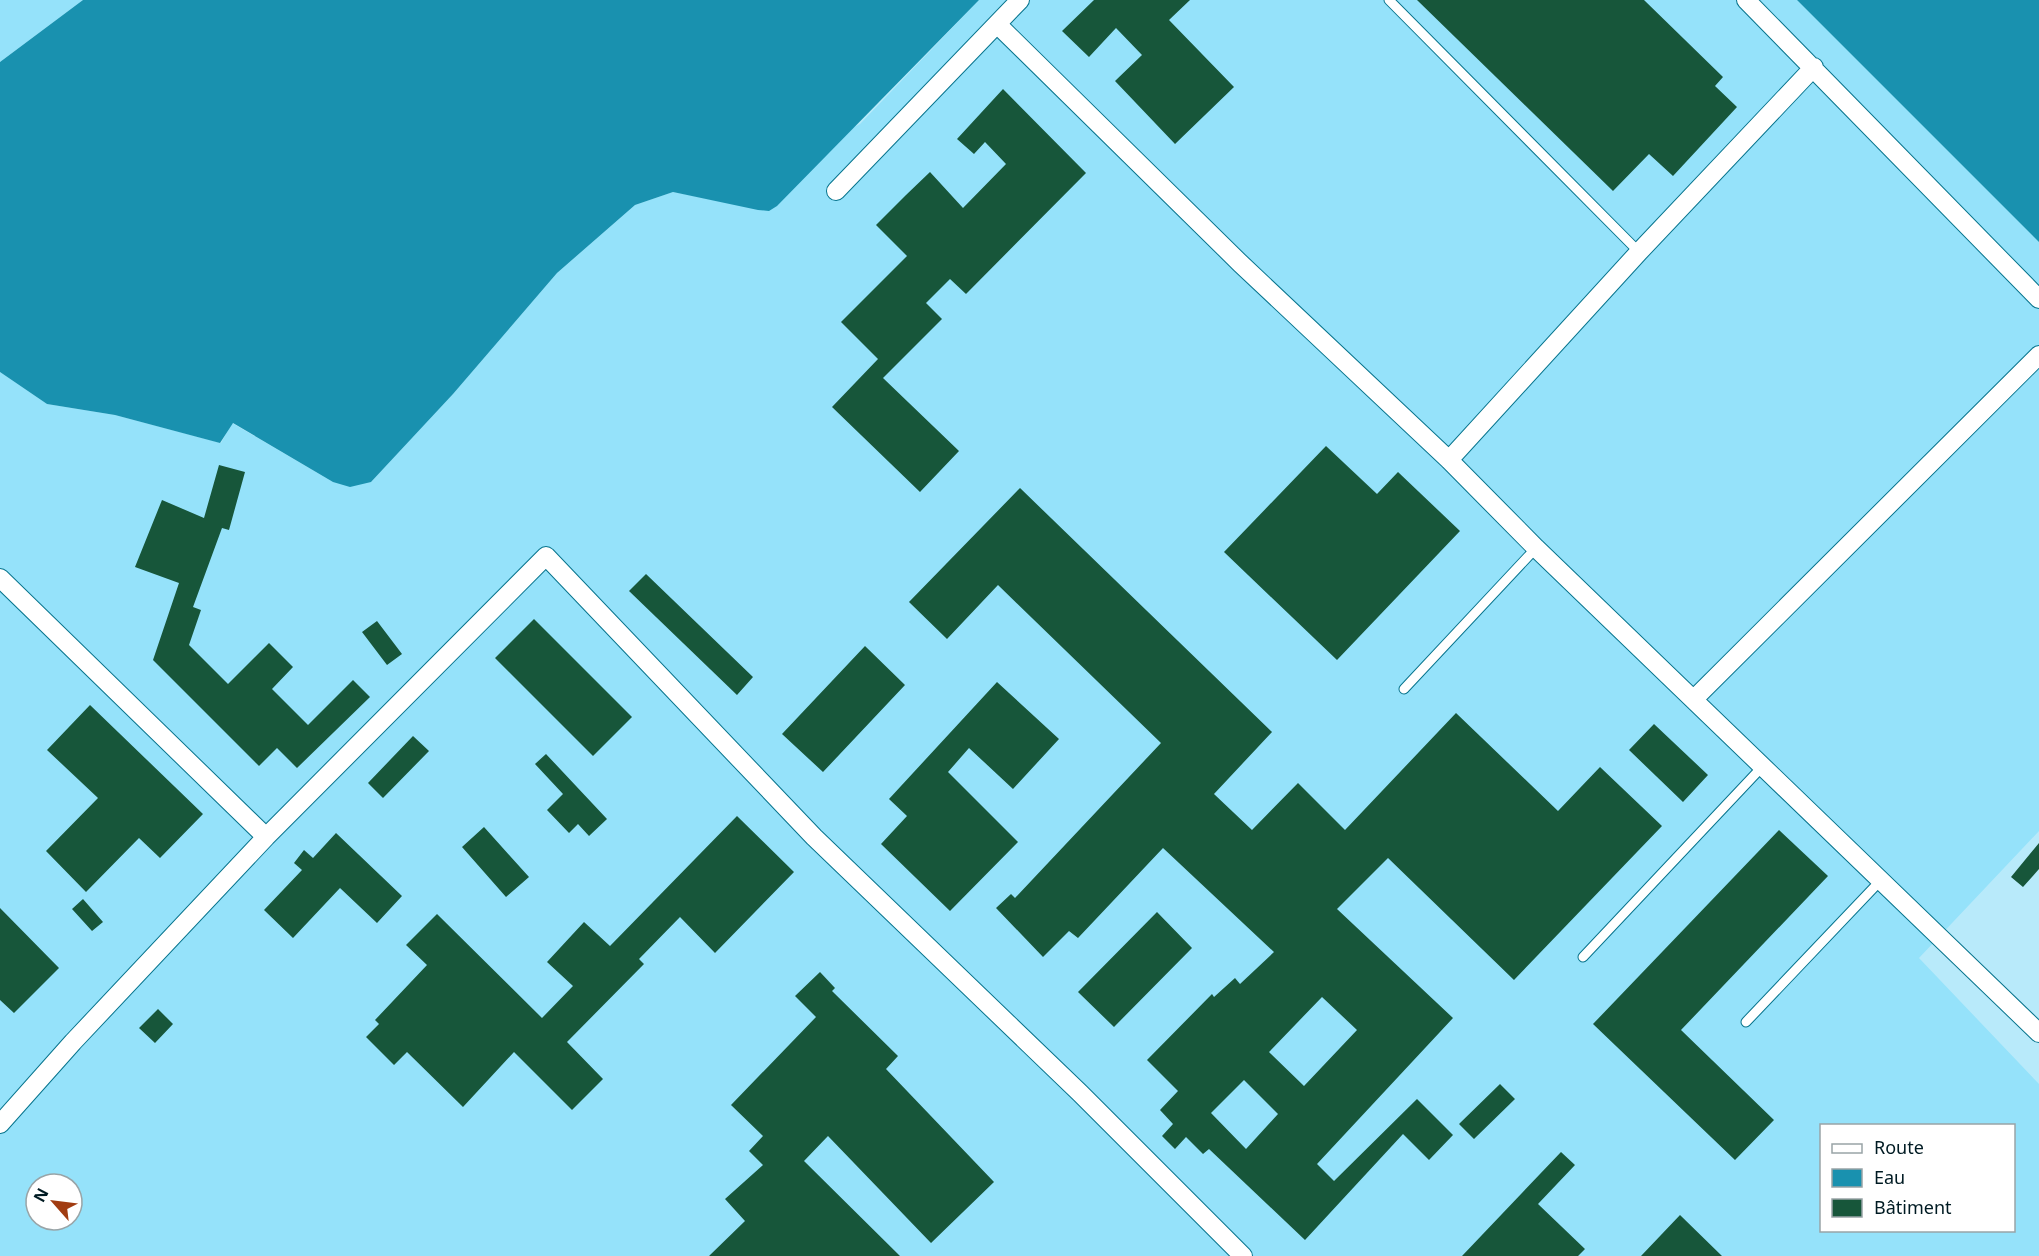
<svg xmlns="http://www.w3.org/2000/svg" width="2039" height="1256" font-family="'Noto Sans',sans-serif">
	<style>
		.built { fill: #95e2fa; fill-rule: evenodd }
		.water { fill: #1991af }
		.building { fill: #17563a; fill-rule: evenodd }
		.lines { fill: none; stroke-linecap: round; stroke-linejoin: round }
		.service-casing { stroke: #07748d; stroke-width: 11 }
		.minor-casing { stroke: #07748d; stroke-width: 20 }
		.service { stroke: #fff; stroke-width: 9 }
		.minor { stroke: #fff; stroke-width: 18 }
	</style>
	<rect width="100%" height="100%" fill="#b8eafa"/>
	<path class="built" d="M0,0H83L0,62Z
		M979,0H1797L2039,242V831L1919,958L2039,1084V1256H0V372L47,404L115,415L221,443L232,423L333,482H371L453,394L557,273L635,205L673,192L714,200L860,124ZM1822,1126H2014V1230H1822ZM36,1184H72V1220H36Z"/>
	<path class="water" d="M83,0H979L777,206L769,211L758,210L673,192L635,205L557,273L453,394L371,482L350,487L333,482L233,423L220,443L115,415L47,404L0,372V62Z
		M1797,0H2039V242Z"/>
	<path class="building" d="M1094,0H1190L1169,20L1234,87L1175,144L1115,81L1142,55L1116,28L1089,57L1062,31Z
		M1417,0H1644L1723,77L1715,86L1737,107L1673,176L1649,154L1613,191Z
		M1003,89L1086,173L966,294L950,279L926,303L942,319L883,378L959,451L920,492L832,407L878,359L841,322L907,256L876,225L906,195L930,172L963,208L1006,164L985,142L974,154L957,139Z
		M1326,446L1377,494L1398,472L1460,531L1337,660L1224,552Z
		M219,465L245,472L229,530L222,528L193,607L201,610L189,645L228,684L269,643L293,667L272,689L308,725L353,680L370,697L297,768L277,748L259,766L153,660L179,583L135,567L162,500L204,518Z
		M1020,488L1272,732L1214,794L1252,830L1298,783L1345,830L1456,713L1558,811L1600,767L1662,826L1514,980L1388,858L1337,909L1453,1018L1317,1164L1334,1181L1417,1099L1453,1135L1429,1160L1403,1134L1305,1240L1209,1149L1203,1154L1186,1137L1175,1149L1162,1136L1173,1124L1160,1110L1178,1091L1147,1060L1212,994L1214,997L1235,978L1240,984L1274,952L1163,848L1078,938L1069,931L1043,957L996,908L1011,894L1015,898L1161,743L998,585L947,639L909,602ZM1322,997L1357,1030L1304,1086L1269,1052ZM1244,1080L1278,1114L1246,1149L1211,1113Z
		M646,574L753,677L737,695L629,591Z
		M534,619L632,717L593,756L495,658Z
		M377,621L402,654L387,665L362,632Z
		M865,646L905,685L823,772L782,734Z
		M997,682L1059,739L1013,789L969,748L948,772L1018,842L950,911L881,844L907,816L889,799Z
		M90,705L203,814L160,858L139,838L86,892L46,851L98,798L47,750Z
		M1654,724L1708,775L1683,802L1629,750Z
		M413,736L429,751L383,798L368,783Z
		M546,754L607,819L589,836L578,824L569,833L547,810L563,794L535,764Z
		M737,816L794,872L715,953L680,917L639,959L644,964L567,1042L603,1079L572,1110L514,1052L463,1107L407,1052L394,1065L366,1037L379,1024L375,1020L427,965L406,945L437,914L542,1018L573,986L547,962L584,922L610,946Z
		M484,827L529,877L506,897L462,847Z
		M1779,830L1828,876L1681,1030L1774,1120L1735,1160L1593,1024Z
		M336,833L402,896L377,923L340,888L293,938L264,910L302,870L294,863L304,850L313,858Z
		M2039,843V869L2023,887L2011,877Z
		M83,899L103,922L92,931L72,909Z
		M0,908L59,968L14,1013L0,1000Z
		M1157,912L1192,948L1114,1027L1078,992Z
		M820,972L835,988L832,991L898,1056L886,1069L994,1182L931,1243L828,1136L804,1161L900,1256H709L745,1221L725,1199L763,1165L749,1151L763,1136L731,1105L816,1017L795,996Z
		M158,1009L173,1024L155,1043L139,1028Z
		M1500,1084L1515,1099L1474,1139L1459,1124Z
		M1561,1152L1575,1165L1538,1204L1585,1249L1578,1256H1462Z
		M1680,1215L1722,1256H1641Z"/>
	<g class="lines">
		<defs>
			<path id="service" d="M1389,0L1639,252
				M1404,689L1536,548
				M1583,957L1762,767
				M1746,1022L1882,879"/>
			<path id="minor" d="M1746,0L2039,299
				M997,24L1241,264L1449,460L1536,548L2039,1033
				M836,191L1020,0
				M1449,460L1639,252L1814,67
				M0,578L266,837
				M1694,699L2039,355
				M0,1124L73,1042L266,837L546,556L814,837L1080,1093L1243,1256"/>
		</defs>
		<use href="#service" class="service-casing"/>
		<use href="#minor" class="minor-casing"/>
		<use href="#service" class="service"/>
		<use href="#minor" class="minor"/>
	</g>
	<rect x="1820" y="1124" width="195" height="108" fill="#ffffff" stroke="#99a4a7" stroke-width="1.5"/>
	<rect x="1832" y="1144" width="30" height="9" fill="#ffffff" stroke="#99a4a7" stroke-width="1.5"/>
	<text x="1874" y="1154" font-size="18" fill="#001b23">Route</text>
	<rect x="1832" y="1169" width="30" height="18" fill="#1991af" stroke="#99a4a7" stroke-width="1.5"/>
	<text x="1874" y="1184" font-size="18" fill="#001b23">Eau</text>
	<rect x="1832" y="1199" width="30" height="18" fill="#17563a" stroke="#99a4a7" stroke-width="1.5"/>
	<text x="1874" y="1214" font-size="18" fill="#001b23">Bâtiment</text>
	<g transform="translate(54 1202) rotate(298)"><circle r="28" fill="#ffffff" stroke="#99a4a7" stroke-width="1.5"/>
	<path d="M0-4.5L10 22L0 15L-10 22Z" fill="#a13c11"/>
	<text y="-9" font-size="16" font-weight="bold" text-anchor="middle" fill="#001b23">N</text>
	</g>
</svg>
